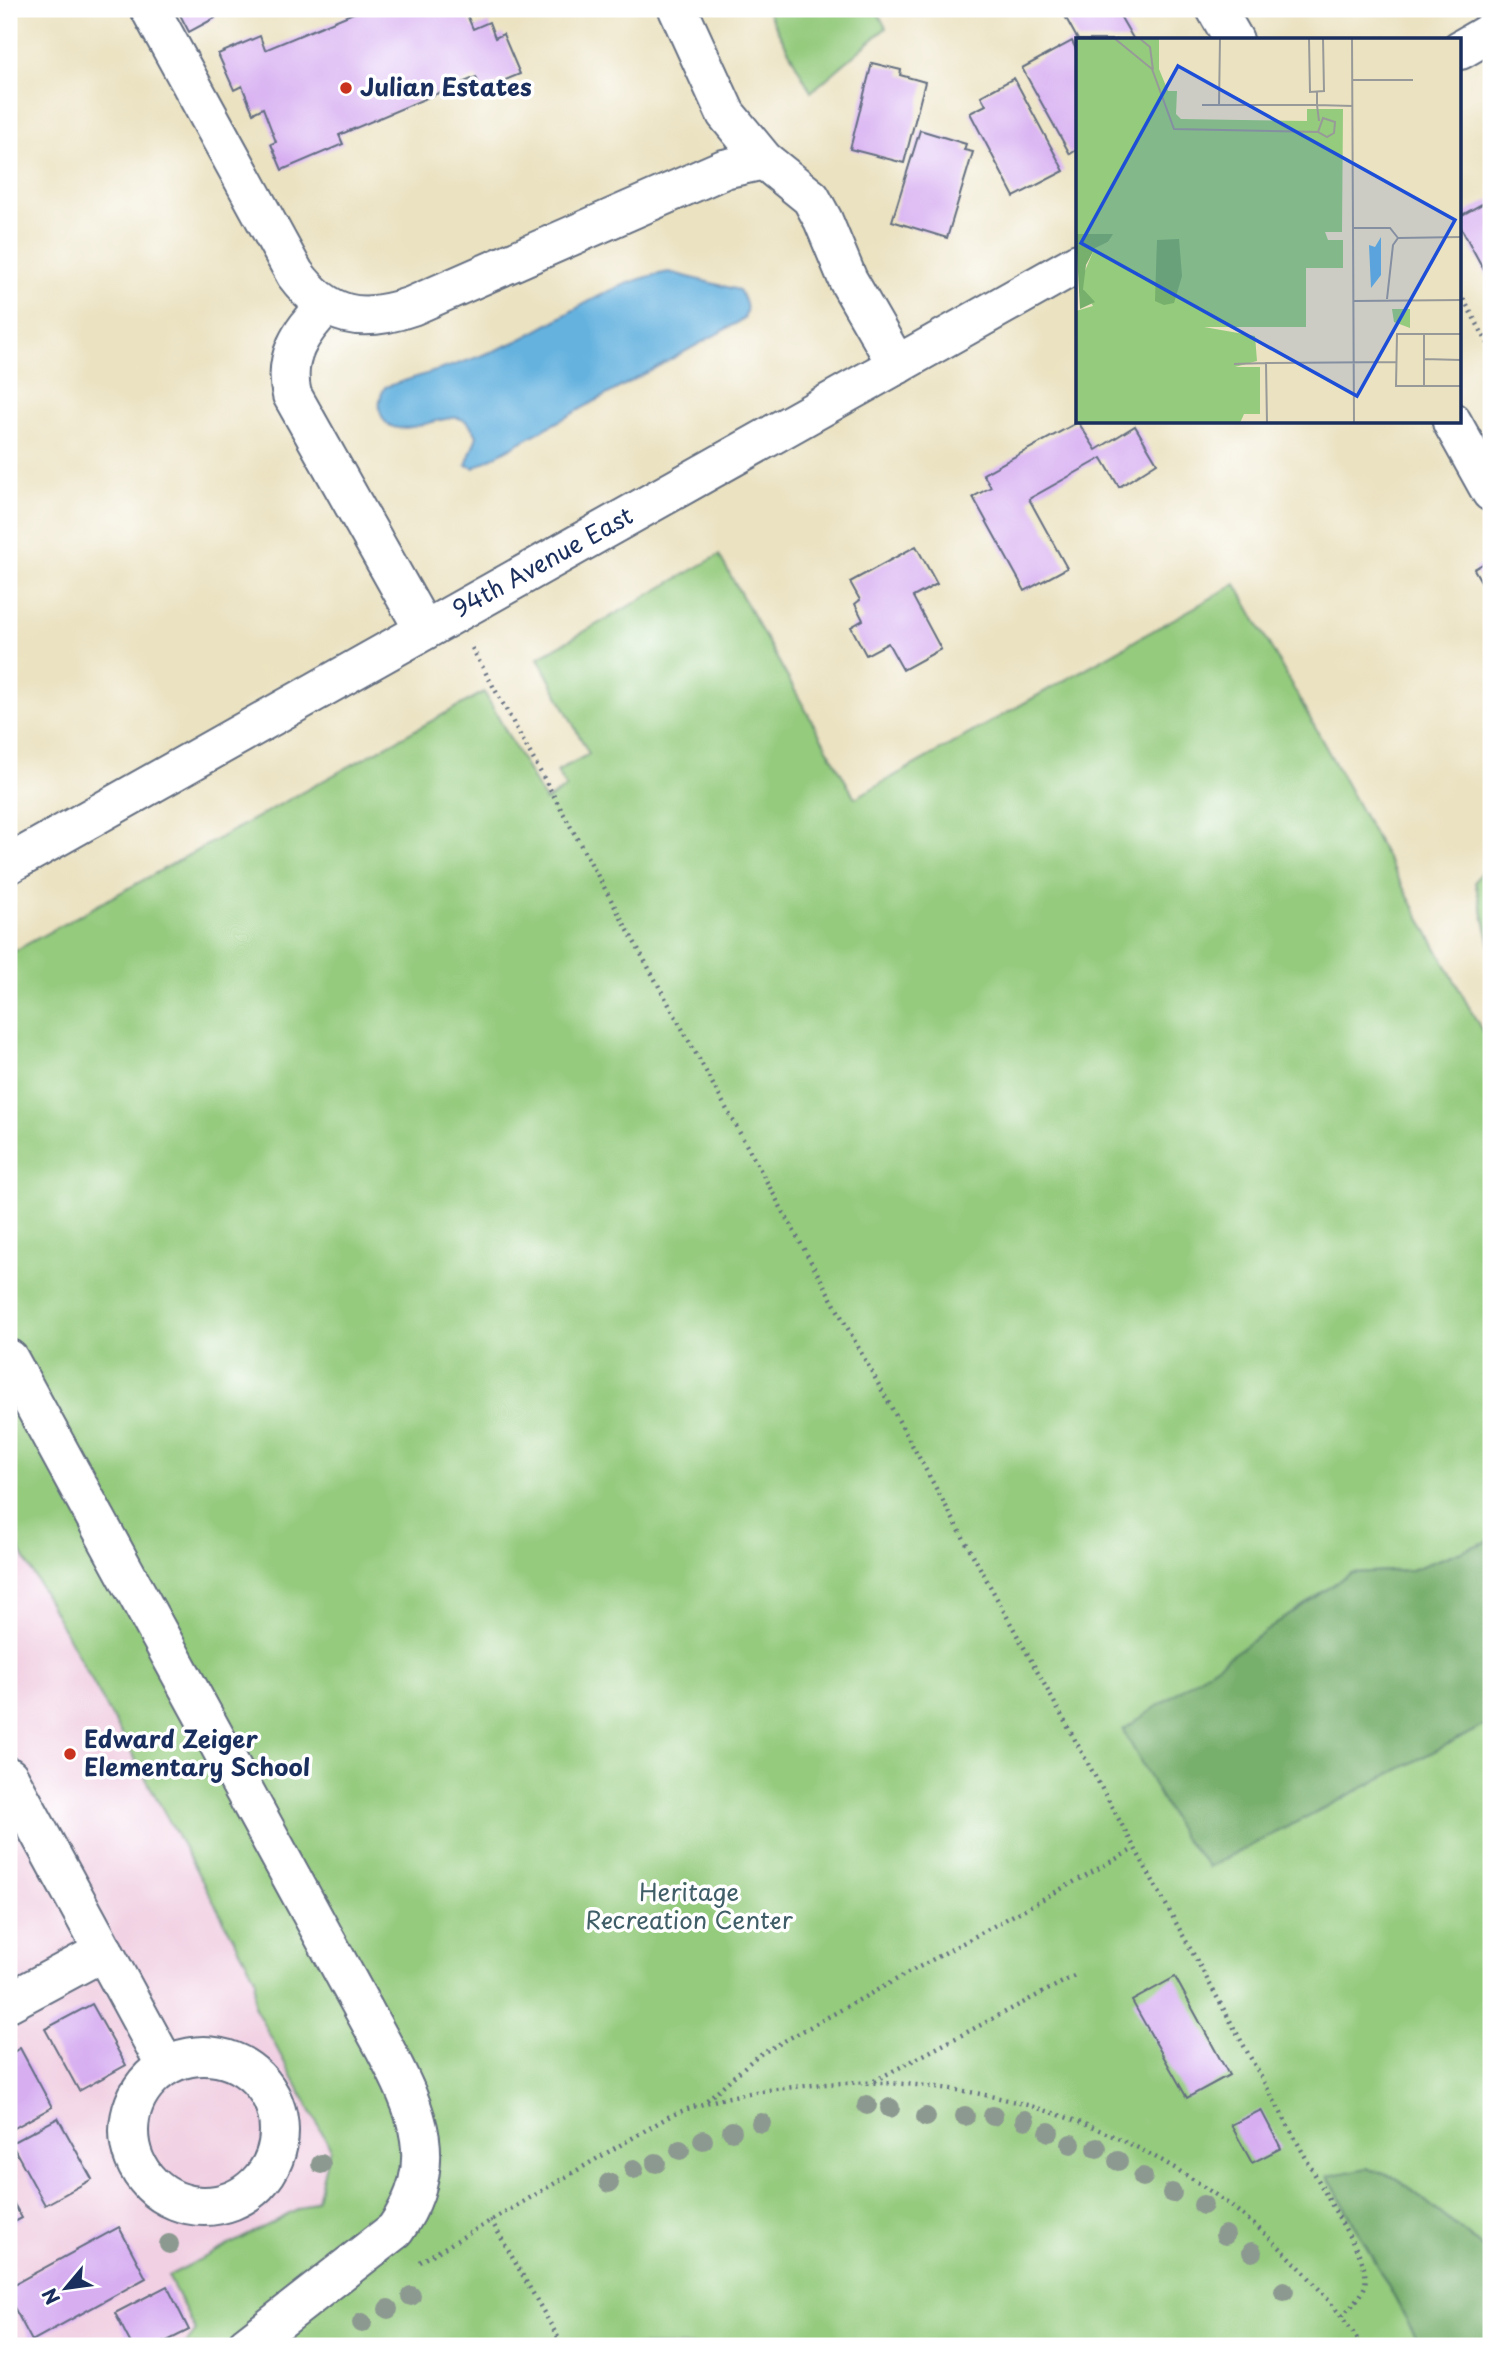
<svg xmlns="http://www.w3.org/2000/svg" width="1500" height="2355" font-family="'Playpen Sans',sans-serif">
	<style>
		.built { fill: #f1d0e3 }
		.green { fill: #94cb7d; stroke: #587d6e; stroke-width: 2 }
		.forest { fill: #77af6c; stroke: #496f65; stroke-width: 2 }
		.water { fill: #65b2df; stroke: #40709e; stroke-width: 2 }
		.building { fill: #d7aff1 }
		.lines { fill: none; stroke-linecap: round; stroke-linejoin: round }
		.minor-casing { stroke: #646e81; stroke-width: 42 }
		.major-casing { stroke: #646e81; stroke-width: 42 }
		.path { stroke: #646e81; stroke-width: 4.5; stroke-dasharray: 2 5; stroke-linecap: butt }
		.minor { stroke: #fff; stroke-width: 38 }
		.major { stroke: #fff; stroke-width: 38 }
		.tree { fill: #8c9990 }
		.poi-dot { fill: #c8321e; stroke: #fff; stroke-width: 2.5 }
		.labels { text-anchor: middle; stroke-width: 7; stroke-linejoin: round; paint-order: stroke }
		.poi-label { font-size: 24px; font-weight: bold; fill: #1b2f5e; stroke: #fff; text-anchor: start }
		.street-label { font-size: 24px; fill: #1b2f5e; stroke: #fff }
		.park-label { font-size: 24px; fill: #3f5e67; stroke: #fff }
		.inset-road { fill: none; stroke: #989a99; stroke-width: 2 }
		.view { fill: #1d4ed8; fill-opacity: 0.15; stroke: #1d4ed8; stroke-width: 3.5 }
		.inset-edge { fill: none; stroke: #1b2f5e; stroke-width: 3.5 }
	</style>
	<rect width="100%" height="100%" fill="#fff"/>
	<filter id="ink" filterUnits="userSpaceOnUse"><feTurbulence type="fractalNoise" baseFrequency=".0143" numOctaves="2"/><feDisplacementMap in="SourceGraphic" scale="14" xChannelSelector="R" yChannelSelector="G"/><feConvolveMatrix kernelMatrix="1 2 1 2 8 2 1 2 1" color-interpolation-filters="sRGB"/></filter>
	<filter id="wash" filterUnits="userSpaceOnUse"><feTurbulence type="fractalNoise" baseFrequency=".00686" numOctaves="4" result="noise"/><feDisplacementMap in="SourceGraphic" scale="28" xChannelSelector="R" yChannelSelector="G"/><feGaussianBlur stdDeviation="1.57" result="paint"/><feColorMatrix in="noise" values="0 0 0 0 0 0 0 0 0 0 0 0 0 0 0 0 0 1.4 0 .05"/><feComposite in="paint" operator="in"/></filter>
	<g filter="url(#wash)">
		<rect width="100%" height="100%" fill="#ebe2c1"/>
		<path class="built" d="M9,1530L255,1977L254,2006L330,2147L317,2200L168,2276L196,2331L184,2346H9Z"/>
		<path class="green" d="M766,9H876L886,28L811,92Z
			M719,555L855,798L1236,584L1491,1047V1540L1411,1570L1350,1573L1209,1867L1491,1722V2247H1482L1398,2179L1367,2168L1328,2177L1421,2346H184L196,2331L168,2276L317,2200L330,2147L254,2006L255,1977L9,1530V954L484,692L545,801L566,788L557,771L589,754L538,658Z
			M1491,863V948L1475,882L1484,867Z"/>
		<path class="forest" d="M1491,1540V1722L1209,1867L1182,1836L1123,1730L1350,1573L1411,1570Z
			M1367,2168L1398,2179L1482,2247H1491V2346H1421L1328,2176Z"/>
		<path class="water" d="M669,272L739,290C746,301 749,307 744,319L474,468L466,465L477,436C473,428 468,420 458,418C437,415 391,445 381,414C378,403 380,396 385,387C430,372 474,361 517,341C570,315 610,282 669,272Z"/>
		<g id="blocks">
			<path class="building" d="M177,9H211L215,18L189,32Z
				M363,9H480L467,15L473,29L489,22L495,38L503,34L520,74L481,90L476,77L339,135L343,144L282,170L271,144L276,142L263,108L253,113L242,86L234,90L218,54L260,36L265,50Z
				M1061,9H1116L1134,40H1078Z
				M1072,41L1078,53V149L1070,154L1022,68Z
				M872,63L901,70L900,75L925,82L904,163L850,149Z
				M1014,78L1064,171L1014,197L970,113L986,105L981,96Z
				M920,130L966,144L964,150L973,152L947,238L892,221Z
				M1491,199V283L1460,226V216Z
				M1078,422L1096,450L1135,426L1157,463L1119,487L1102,458L1029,499L1067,568L1025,591L973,497L991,487L983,474Z
				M916,546L937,584L913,597L941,649L903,670L888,643L866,655L851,627L863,620L855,604L860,600L850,582Z
				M1491,559V599L1474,569Z
				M1175,1977L1229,2075L1187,2098L1132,2001Z
				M92,2004L126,2065L79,2091L45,2029Z
				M20,2048L52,2107L9,2131V2055Z
				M1261,2110L1281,2148L1252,2163L1231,2125Z
				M58,2118L92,2179L45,2205L11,2143Z
				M9,2195L22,2218L9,2225Z
				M119,2227L146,2278L32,2341L9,2298V2287Z
				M167,2286L189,2330L157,2346H132L115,2313Z"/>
		</g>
	</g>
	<g filter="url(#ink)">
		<use href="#blocks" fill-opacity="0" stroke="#646e81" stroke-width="2"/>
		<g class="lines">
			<defs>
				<path id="minor" d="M150,9L295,274C328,318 361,324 412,306L724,169L764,160
					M678,9L726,114L764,160L811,198L823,220L848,280L897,365
					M1216,9L1234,40
					M326,306C300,332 283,358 292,395L424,630
					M1452,422L1491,492
					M9,1359L384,2047C418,2112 442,2164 395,2230L246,2346
					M9,1777L166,2066
					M9,2002L104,1951
					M129 2131a75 75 0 1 1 150 0a75 75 0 1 1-150 0Z"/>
				<path id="major" d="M1460,50L1491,32
					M9,864L1078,263"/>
			</defs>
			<use href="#minor" class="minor-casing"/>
			<use href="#major" class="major-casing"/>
			<path class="path" d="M1460,293L1491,349
				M472,648L1360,2256C1372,2287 1364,2293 1342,2316
				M874,2081L1074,1976
				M707,2100L757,2056L1134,1849
				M491,2220L563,2346
				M420,2262L670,2116C714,2097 755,2091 803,2086C1020,2063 1242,2163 1362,2346"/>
			<use href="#minor" class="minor"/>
			<use href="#major" class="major"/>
		</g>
		<g class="tree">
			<circle cx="867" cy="2105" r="10"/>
			<circle cx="890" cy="2108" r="10"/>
			<circle cx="965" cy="2116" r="10"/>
			<circle cx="993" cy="2116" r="10"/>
			<circle cx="926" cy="2117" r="10"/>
			<circle cx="1025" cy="2120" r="10"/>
			<circle cx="761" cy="2123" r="10"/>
			<circle cx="732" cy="2131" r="10"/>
			<circle cx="1049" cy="2132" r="10"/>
			<circle cx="703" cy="2140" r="10"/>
			<circle cx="1071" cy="2144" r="10"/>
			<circle cx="1097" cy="2148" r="10"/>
			<circle cx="680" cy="2150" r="10"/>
			<circle cx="1118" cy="2161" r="10"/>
			<circle cx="656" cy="2163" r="10"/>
			<circle cx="321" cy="2164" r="10"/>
			<circle cx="634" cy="2169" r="10"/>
			<circle cx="1143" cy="2177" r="10"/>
			<circle cx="609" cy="2183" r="10"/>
			<circle cx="1172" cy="2193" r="10"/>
			<circle cx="1203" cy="2205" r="10"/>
			<circle cx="1225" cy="2235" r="10"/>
			<circle cx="169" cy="2244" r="10"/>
			<circle cx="1252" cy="2252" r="10"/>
			<circle cx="1284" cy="2291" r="10"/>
			<circle cx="411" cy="2296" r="10"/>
			<circle cx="388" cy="2309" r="10"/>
			<circle cx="362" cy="2323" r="10"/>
		</g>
	</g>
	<g class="poi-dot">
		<circle cx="346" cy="88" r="7"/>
		<circle cx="70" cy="1754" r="7"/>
	</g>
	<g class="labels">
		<g class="poi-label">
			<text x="360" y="96">Julian Estates</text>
			<text x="84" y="1748">Edward Zeiger<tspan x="84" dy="28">Elementary School</tspan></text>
		</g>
		<g class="street-label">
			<text transform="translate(543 563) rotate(-29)" y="8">94th Avenue East</text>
		</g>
		<g class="park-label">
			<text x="689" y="1901">Heritage<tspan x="689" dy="28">Recreation Center</tspan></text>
		</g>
	</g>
	<g transform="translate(1076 38)">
		<rect width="385" height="385" fill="#ebe2c1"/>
		<path d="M0,0H83V31L92,53H101L100,76L105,81L231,83V71H267L266,194H249L252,202H267V230H230V289H128L179,298L181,323L159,329H184V376H168L164,385H0V273L17,268L7,251L6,240L19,209L32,204L36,196H0ZM316,271H334V290L318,284Z" fill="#94cb7d"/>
		<path d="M0,196H37L32,204L19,210L10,227L7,251L19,264L4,271ZM103,201L106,238L98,265L88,267L79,263L81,202Z" fill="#77af6c"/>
		<path d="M305,199V237L295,250L293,207L299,209Z" fill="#65b2df"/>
		<path class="inset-road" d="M38,0L76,31L98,91L242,94L251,99L258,95L259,84L247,80L242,94M63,0L74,9L77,32M233,0L234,54L248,53L247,0M276,0L278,385M277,42H337M126,67H241V54M143,67L144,0M243,83L241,67L277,68M277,190H314L322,200M311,261L317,207L322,200L385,199M278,263L385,262M348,296V348M385,296H321L320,348H385M348,321L385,322M158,326L190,325M191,385L190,325L321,324"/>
		<path class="view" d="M102,28L379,182L281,358L5,205Z"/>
		<rect width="385" height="385" class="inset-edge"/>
	</g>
	<rect width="1500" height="2355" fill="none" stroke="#fff" stroke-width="35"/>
	<g transform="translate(66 2288) rotate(241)" stroke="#ffffff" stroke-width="5" paint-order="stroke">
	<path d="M0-5L12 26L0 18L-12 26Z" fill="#1b2f5e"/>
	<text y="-10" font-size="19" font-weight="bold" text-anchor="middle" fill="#1b2f5e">N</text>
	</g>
</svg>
